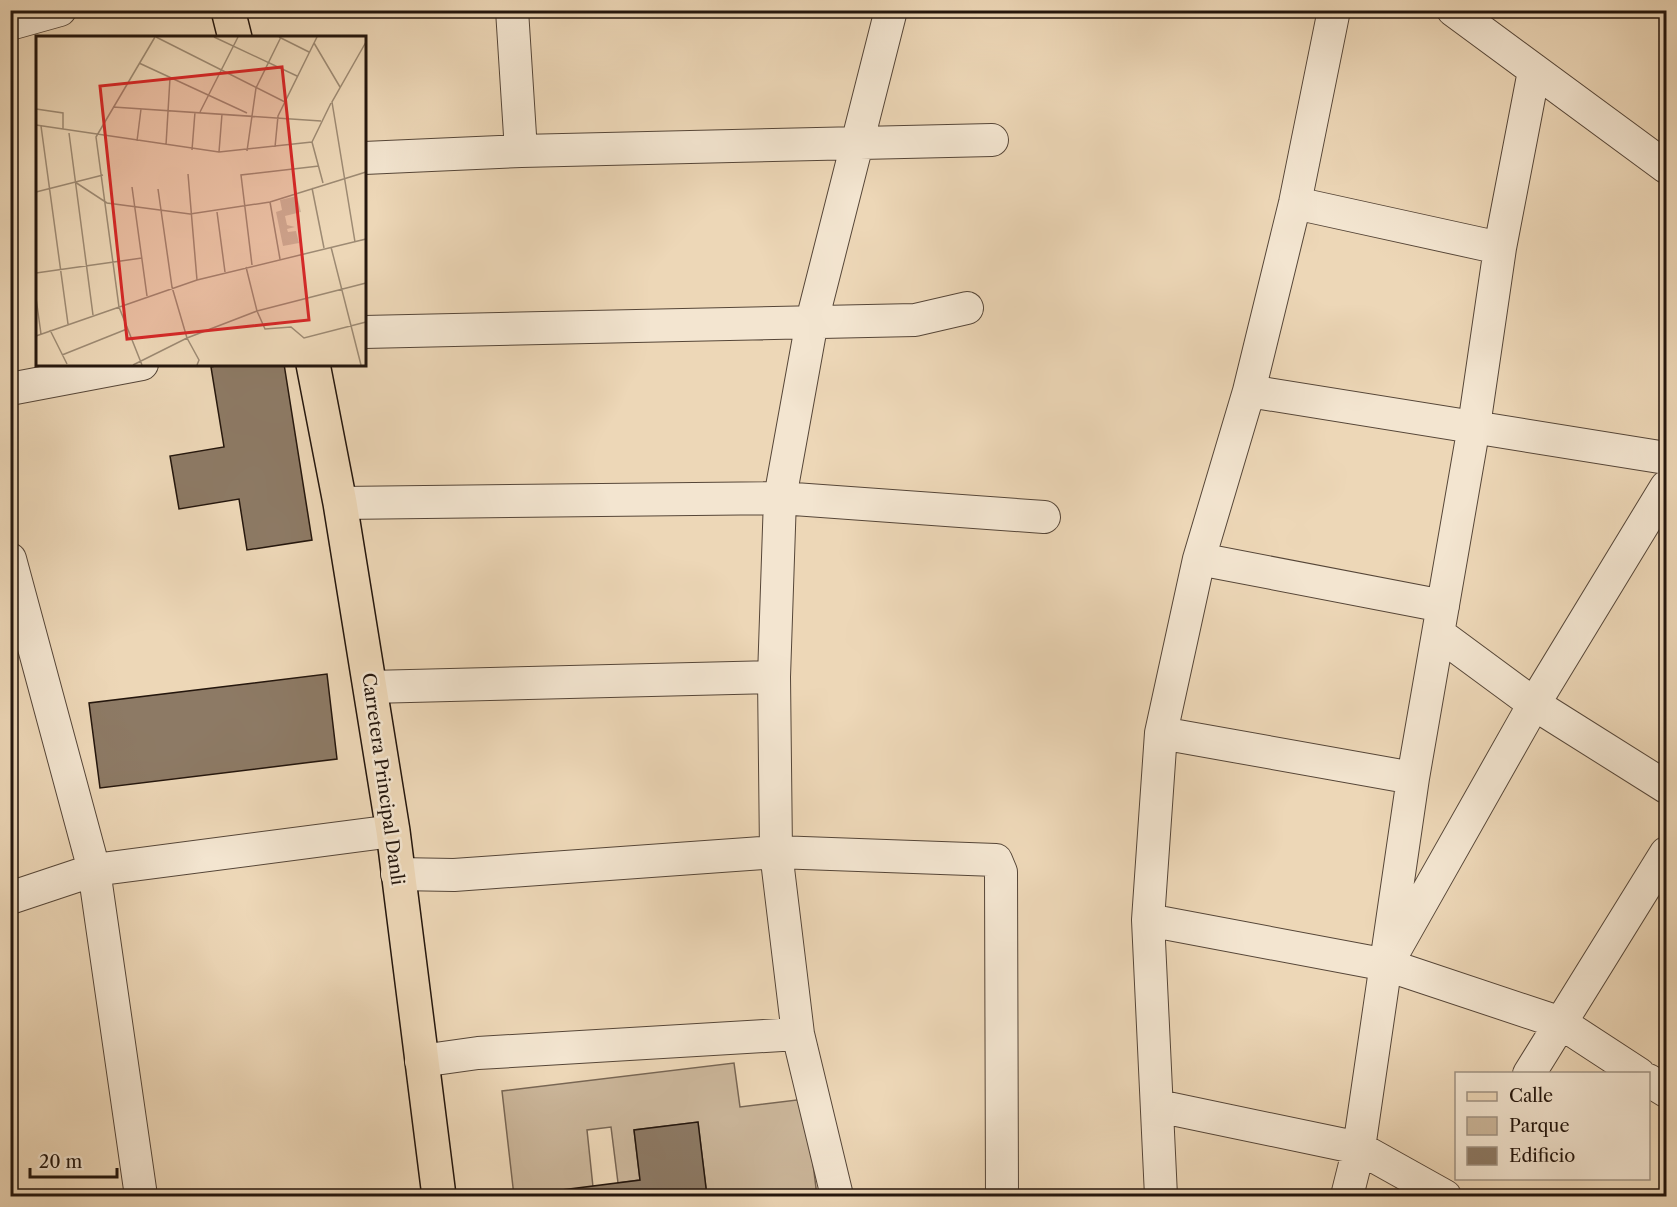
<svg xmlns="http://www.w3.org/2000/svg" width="1677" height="1207" font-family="'Libre Caslon Text',serif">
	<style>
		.green { fill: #cbb69a; stroke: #786654; stroke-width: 1.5 }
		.building { fill: #8d7a65; stroke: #24160d; stroke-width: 1.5 }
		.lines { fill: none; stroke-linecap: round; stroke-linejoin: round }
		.street-casing { stroke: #564638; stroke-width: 34 }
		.primary-casing { stroke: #24160d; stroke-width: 36 }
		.street { stroke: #f3e5d0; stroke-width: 32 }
		.primary { stroke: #edd7b7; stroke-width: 33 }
		.labels { text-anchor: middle; stroke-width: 5; stroke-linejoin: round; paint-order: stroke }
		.street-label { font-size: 18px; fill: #24160d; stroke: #f3e5d0 }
		.inset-road { fill: none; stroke: #9d8a73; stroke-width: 1.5 }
		.view { fill: #d62828; fill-opacity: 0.15; stroke: #d62828; stroke-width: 3 }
		.inset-edge { fill: none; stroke: #24160d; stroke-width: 3 }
	</style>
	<rect width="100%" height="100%" fill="#edd7b7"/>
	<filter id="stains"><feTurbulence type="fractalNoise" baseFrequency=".00333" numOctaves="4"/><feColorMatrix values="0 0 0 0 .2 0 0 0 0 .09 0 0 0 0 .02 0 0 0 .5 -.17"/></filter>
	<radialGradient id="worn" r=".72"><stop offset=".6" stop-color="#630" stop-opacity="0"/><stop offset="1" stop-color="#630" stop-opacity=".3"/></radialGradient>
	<path class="green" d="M734,1063L740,1107L805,1099L817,1196H707L698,1122L634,1130L640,1180L618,1183L611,1127L587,1130L593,1187L514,1196L502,1091Z"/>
	<path class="building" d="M224,364H284L312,540L247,550L239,499L179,509L170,456L224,447L211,367Z
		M327,674L337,759L100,788L89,703Z
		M698,1122L707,1196H514L640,1180L634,1130Z"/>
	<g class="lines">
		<defs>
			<path id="street" d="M512,10L521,151
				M1453,10L1666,167
				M10,24L60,10
				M364,158L521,151L992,140
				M1295,203L1500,248
				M364,332L915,320L967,308
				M10,389L142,364
				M1249,391L1666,458
				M340,503L780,498L1044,517
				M10,559L94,870L141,1196
				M1199,559L1443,606
				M1439,634L1534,704L1666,787
				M370,687L774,677
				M1161,733L1413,778
				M397,874L454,875L776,852L996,860L1001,872L1002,1196
				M10,898L94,870L393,831
				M1148,920L1387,965L1561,1023L1639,1074
				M1396,948L1534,704L1666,487
				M421,1061L478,1053L798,1034
				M1529,1074L1666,853
				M1648,1080L1666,1091
				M1158,1106L1359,1148L1445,1196
				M837,1196L798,1034L776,852L774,677L780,498L812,321L891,10
				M1161,1196L1148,920L1161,733L1199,559L1249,391L1295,203L1334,10
				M1347,1196L1359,1148L1413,778L1474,426L1500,248L1534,71"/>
			<path id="primary" d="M228,10L235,38
				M313,364L340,503L393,831L439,1196"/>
		</defs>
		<use href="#street" class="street-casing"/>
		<use href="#primary" class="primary-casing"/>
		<use href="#street" class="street"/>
		<use href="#primary" class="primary"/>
	</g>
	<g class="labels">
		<g class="street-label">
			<text transform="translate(383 779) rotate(82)" y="6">Carretera Principal Danli</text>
		</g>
	</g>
	<g transform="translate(36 36)">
		<rect width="330" height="330" fill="#edd7b7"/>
		<path d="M261,160L265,176L249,180L251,189L259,191L251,193L252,196L260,195L263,207L247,210L240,176L246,174L244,164Z" fill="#cbb69a"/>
		<path class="inset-road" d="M120,1L249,66M178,1L261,40M243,1L273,16M278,7L304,51M103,27L211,77M77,71L285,85M0,73L27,77V93M164,76L202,1M0,89L183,116L276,106M5,90L32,288M33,97L57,279M101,105L105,73M130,109L134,42M239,111L242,80L281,1M156,114L159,76M211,115L220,52L245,1M183,116L186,78M152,138L161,244M39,146L71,167L154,178L234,166L330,136M287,147L276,106L295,67M96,151L111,260M276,152L288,212M122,153L136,251L151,302L163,324L161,329M0,156L67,139M234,166L244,223M181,176L189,236M319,206L296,66L330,6M295,211L325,329M216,229L205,139L283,130M210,231L221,275L229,293L255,291L268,302L330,286M0,237L106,222M0,262L5,298M14,294L31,328M0,300L161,244L330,203M26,319L91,293M97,329L151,302L221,275L330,247M106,329L83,271L60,101L119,1"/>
		<path class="view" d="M246,31L273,284L91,303L64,50Z"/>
		<rect width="330" height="330" class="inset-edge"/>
	</g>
	<rect width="1677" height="1207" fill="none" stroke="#edd7b7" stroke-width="36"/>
	<rect x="12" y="12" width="1653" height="1183" fill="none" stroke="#24160d" stroke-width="3"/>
	<rect x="18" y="18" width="1641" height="1171" fill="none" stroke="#24160d" stroke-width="1.5"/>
	<rect x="1455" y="1072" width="195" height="108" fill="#f3e5d0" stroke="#a09282" stroke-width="1.5"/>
	<rect x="1467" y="1092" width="30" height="9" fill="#edd7b7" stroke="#a09282" stroke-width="1.5"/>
	<text x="1509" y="1102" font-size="18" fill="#24160d">Calle</text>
	<rect x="1467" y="1117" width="30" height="18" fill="#cbb69a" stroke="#a09282" stroke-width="1.5"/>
	<text x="1509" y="1132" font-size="18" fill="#24160d">Parque</text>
	<rect x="1467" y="1147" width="30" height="18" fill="#8d7a65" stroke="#a09282" stroke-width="1.5"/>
	<text x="1509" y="1162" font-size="18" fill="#24160d">Edificio</text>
	<path d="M30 1168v9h87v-9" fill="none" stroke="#24160d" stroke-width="3"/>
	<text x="39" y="1168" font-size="18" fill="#24160d" stroke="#f3e5d0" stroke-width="4.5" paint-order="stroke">20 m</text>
	<rect width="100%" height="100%" filter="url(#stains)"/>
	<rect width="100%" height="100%" fill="url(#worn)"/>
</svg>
